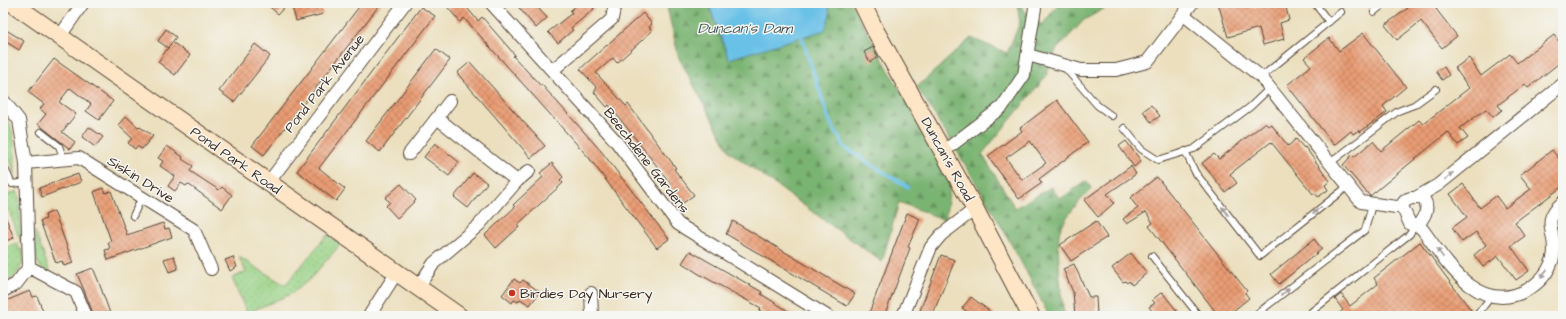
<svg xmlns="http://www.w3.org/2000/svg" width="1566" height="319" font-family="'Architects Daughter',sans-serif">
	<style>
		.grass { fill: url(#grass-dots); stroke: #6a7e52 }
		.forest { fill: url(#forest-firs); stroke: #5a6f48 }
		.water { fill: #6ac1e7; stroke: #527682 }
		.lines { fill: none; stroke-linecap: round; stroke-linejoin: round }
		.stream { stroke: #6ac1e7; stroke-width: 3.5 }
		.building { fill: url(#building-cross-hatch); fill-rule: evenodd }
		.lane-casing { stroke: #554536; stroke-width: 8 }
		.street-casing { stroke: #554536; stroke-width: 14 }
		.secondary-casing { stroke: #554536; stroke-width: 19 }
		.lane { stroke: #fff; stroke-width: 6 }
		.street { stroke: #fff; stroke-width: 12 }
		.secondary { stroke: #fde5c5; stroke-width: 17 }
		.oneway { fill: #a79f9a }
		.poi-dot { fill: #c8321e; stroke: #f6f6f2; stroke-width: 1.5 }
		.labels { text-anchor: middle; stroke-width: 3; stroke-linejoin: round; paint-order: stroke }
		.street-label { font-size: 14px; fill: #3b2a1e; stroke: #f6f6f2 }
		.poi-label { font-size: 14px; fill: #3b2a1e; stroke: #f6f6f2; text-anchor: start }
		.water-label { font-size: 15px; font-style: italic; fill: #49575a; stroke: #f6f6f2 }
	</style>
	<defs>
		<pattern id="grass-dots" width="8" height="8" patternUnits="userSpaceOnUse"><rect width="8" height="8" fill="#99d285"/><path d="M2 2h.1M6 6h.1" fill="none" stroke="#85b472" stroke-width="1.8" stroke-linecap="round"/></pattern>
		<pattern id="forest-firs" width="22" height="20" patternUnits="userSpaceOnUse"><rect width="22" height="20" fill="#7ab472"/><path d="M5 1l3.5 6h-7zM16 11l3.5 6h-7z" fill="#65935d"/></pattern>
		<pattern id="building-cross-hatch" width="8" height="8" patternUnits="userSpaceOnUse"><rect width="8" height="8" fill="#e99c73"/><path d="M0 0l8 8M0 8l8-8" fill="none" stroke="#be7f5e"/></pattern>
	</defs>
	<rect width="100%" height="100%" fill="#f6f6f2"/>
	<filter id="ink" filterUnits="userSpaceOnUse"><feTurbulence type="fractalNoise" baseFrequency=".025" numOctaves="2"/><feDisplacementMap in="SourceGraphic" scale="8" xChannelSelector="R" yChannelSelector="G"/><feConvolveMatrix kernelMatrix="1 2 1 2 8 2 1 2 1" color-interpolation-filters="sRGB"/></filter>
	<filter id="wash" filterUnits="userSpaceOnUse"><feTurbulence type="fractalNoise" baseFrequency=".012" numOctaves="4" result="noise"/><feDisplacementMap in="SourceGraphic" scale="16" xChannelSelector="R" yChannelSelector="G"/><feGaussianBlur stdDeviation="0.9" result="paint"/><feColorMatrix in="noise" values="0 0 0 0 0 0 0 0 0 0 0 0 0 0 0 0 0 1.4 0 .05"/><feComposite in="paint" operator="in"/></filter>
	<g filter="url(#wash)">
		<rect width="100%" height="100%" fill="#ebdfbd"/>
		<path class="grass" d="M3,111C16,130 15,151 15,174L10,160L3,163V160L9,158L3,143Z
			M17,191L19,196L22,245L5,201H3V197Z
			M35,231L51,275C31,265 36,251 35,231Z
			M327,235L340,245L310,279L291,294L247,313L232,278L246,272L239,257L285,285Z
			M17,243L20,250H23C24,264 20,273 8,282L3,267V248Z"/>
		<path class="forest" d="M666,3H708L729,59L830,14L827,3H851L951,181L945,220L899,202L882,262L730,152L679,58Z
			M1017,3H1021L1024,10L1042,25L1057,6L1056,3H1114L1084,20L1056,50L1045,78L982,154L1015,208L1051,187L1060,199L1086,181L1092,189C1080,200 1067,214 1060,230C1056,241 1061,303 1065,316H1049C1010,237 964,161 917,87L971,38L1007,53L1020,23Z"/>
		<path class="water" d="M708,3H827L830,14L825,30L729,59Z"/>
		<g class="lines">
			<path class="stream" d="M802,38L830,122L845,148L908,187"/>
		</g>
		<g id="blocks">
			<path class="building" d="M265,3H288L278,14Z
				M291,3H312L313,7L320,4L323,14L296,21Z
				M362,3H381L264,155L252,146Z
				M444,3H463L478,21L482,17L515,55L513,56L541,86L542,85L601,151L669,239L657,248L590,159L565,131L464,18L460,22Z
				M515,3H534L547,18L536,28Z
				M579,3H589L594,9L571,28L573,30L558,43L548,32L572,13L570,11Z
				M1218,3H1251L1252,8L1270,3H1285L1289,20L1280,23L1284,39L1263,45L1259,28L1228,37Z
				M1404,3H1444L1436,9L1457,36L1442,48L1421,21L1397,40L1385,25L1408,8Z
				M421,7L435,16L319,168L345,189L336,201L297,171Z
				M643,13L652,24L649,27L652,31L617,63L613,58L596,73L626,106L628,104L676,168L674,169L694,195L683,203L669,186L671,184L609,105L607,107L594,92L597,88L580,69Z
				M3,28L24,41L19,50L3,40Z
				M166,29L176,37L168,48L158,41Z
				M1363,33L1406,87L1383,106L1387,112L1360,132L1359,130L1353,134L1351,131L1334,145L1287,85L1311,66L1304,58L1329,38L1339,51Z
				M1554,35L1563,47V60L1528,88L1525,84L1498,105L1502,110L1493,117L1486,109L1460,128L1468,138L1458,145L1448,132L1370,196L1343,165L1352,155L1354,157L1373,141L1381,151L1419,120L1423,124L1469,88L1455,68L1469,58L1481,76L1510,54L1517,63Z
				M172,42L190,55L175,75L158,62Z
				M255,44L270,56L234,102L219,91Z
				M873,47L878,57L870,62L864,52Z
				M436,49L450,60L380,152L366,141Z
				M54,59L113,101L99,120L86,111L91,104L70,88L59,102L76,114L62,132L75,142L70,149L38,124L46,114L40,109L44,104L28,92Z
				M470,62L545,146L531,158L457,73Z
				M1444,67L1449,75L1442,80L1436,71Z
				M1057,100L1088,142L1039,179L1042,183L1019,199L988,156L1022,131L1020,128ZM1030,141L1046,163L1022,180L1006,158Z
				M1151,105L1160,116L1151,122L1143,111Z
				M126,116L139,128L140,127L153,136L142,149L137,146L135,149L128,143L132,138L118,125Z
				M1265,123L1268,126L1271,124L1288,146L1296,139L1304,148L1305,147L1330,181L1325,185L1328,190L1318,197L1315,193L1313,194L1271,142L1230,174L1237,183L1225,192L1202,163L1214,154L1219,159Z
				M89,127L103,137L95,147L82,137Z
				M1126,141L1141,161L1134,167L1119,146Z
				M435,143L459,162L449,176L424,157Z
				M167,146L183,157L182,159L193,166L190,171L219,190L222,187L232,195L222,209L188,184L186,186L181,183L175,191L168,186L175,176L160,166L163,161L158,158Z
				M1552,150L1563,164V186L1515,222L1525,236L1511,246L1529,271L1516,280L1498,256L1483,267L1474,255L1486,245L1476,232L1462,242L1452,228L1467,217L1450,194L1463,184L1480,208L1496,196L1505,208L1531,189L1520,175Z
				M552,163L563,177L560,180L563,183L517,225L519,227L496,248L485,235L515,207L513,205L543,177L540,173Z
				M1131,166L1136,174L1107,194L1114,203L1098,217L1084,200Z
				M473,173L487,183L468,208L454,197Z
				M78,174L81,182L42,197L39,188Z
				M1157,177L1247,291L1245,293L1249,298L1232,312L1235,316H1219L1149,226L1153,223L1146,212L1127,224L1123,219L1138,208L1130,198Z
				M401,184L416,200L397,218L386,206L390,202L385,198Z
				M103,188L105,193L111,191L127,235L163,223L165,229L169,228L172,237L108,260L105,250L110,249L108,242L111,241L94,192Z
				M3,211L14,238L3,242Z
				M54,211L73,263L64,266L62,261L56,263L40,221L46,219L45,215Z
				M907,213L920,219L908,247L910,248L889,304L884,316H868Z
				M733,221L855,294L847,306L726,234Z
				M1096,221L1107,237L1071,261L1060,245Z
				M1314,239L1322,249L1279,284L1271,274Z
				M1420,242L1471,310L1462,316H1336L1343,310L1335,299L1341,294L1350,306L1378,284L1374,278Z
				M690,251L762,292L761,294L796,316H768L759,310L761,308L699,274L682,263Z
				M1131,253L1147,273L1132,285L1129,281L1127,283L1125,281L1123,282L1112,268Z
				M941,255L955,260L932,316H918Z
				M174,256L178,269L169,272L164,259Z
				M233,257L237,267L230,271L225,260Z
				M1074,264L1089,297H1096L1097,316H1075L1073,292L1063,269Z
				M93,268L98,280L111,316H94L84,290L77,274Z
				M514,279L520,283L523,280L540,292L530,305L520,299L518,302L514,300L512,303L502,295Z
				M30,291L33,297L37,296L45,316H3V302Z
				M1162,292L1181,316H1156L1149,307L1155,303L1152,300Z
				M971,297L979,303L996,316H973L962,308Z"/>
		</g>
	</g>
	<g filter="url(#ink)">
		<use href="#blocks" fill-opacity="0" stroke="#554536" stroke-width="1"/>
		<g class="lines">
			<defs>
				<path id="lane" d="M1316,5L1329,22
					M1374,12L1385,3
					M1065,68L1097,105L1112,116
					M1261,77L1341,12
					M1124,128L1141,149L1158,160L1194,149L1250,107L1270,88
					M41,132L59,146L64,160
					M1185,151L1195,172L1260,256L1348,186
					M1330,163L1398,111L1414,105L1436,89
					M6,171L12,184L26,182
					M133,216L142,197
					M1152,256L1199,316
					M1254,316L1365,230L1372,205
					M1306,316L1410,234L1414,226
					M1476,316L1491,297"/>
				<path id="street" d="M491,3L615,140L678,224L827,316
					M1184,15L1261,77L1361,202L1396,207L1402,206
					M60,36L83,3
					M1028,55L1081,70H1116L1147,62L1192,3
					M553,70L612,19L615,3
					M3,100L19,120L26,163L29,267L16,284L3,291
					M437,118L517,181
					M944,151L1002,107L1024,75L1035,8L1034,3
					M409,154L450,101
					M26,163L79,158L194,230L211,269
					M268,183L405,3
					M1417,197L1438,185L1563,84
					M1418,225C1424,217 1430,209 1424,199C1415,197 1405,197 1402,206L1410,224L1414,226L1418,225L1423,230C1447,263 1479,316 1527,290C1539,283 1549,272 1553,258C1559,233 1538,223 1563,202
					M29,267L76,292L86,316
					M418,287L434,263L479,225L517,181L529,171
					M591,293L592,316
					M369,316L397,272
					M903,316L931,247L941,235L975,209"/>
				<path id="secondary" d="M12,3L459,316
					M862,3L875,30L975,209L1031,316"/>
			</defs>
			<use href="#lane" class="lane-casing"/>
			<use href="#street" class="street-casing"/>
			<use href="#secondary" class="secondary-casing"/>
			<use href="#lane" class="lane"/>
			<use href="#street" class="street"/>
			<use href="#secondary" class="secondary"/>
		</g>
		<defs><path id="oneway-solid" d="M-6-.8H1V-3.2L6.5 0L1 3.2V.8H-6Z"/></defs>
		<g class="oneway">
			<use href="#oneway-solid" transform="translate(1449 176) rotate(-39)"/>
			<use href="#oneway-solid" transform="translate(1317 210) rotate(142)"/>
			<use href="#oneway-solid" transform="translate(1225 211) rotate(-128)"/>
			<use href="#oneway-solid" transform="translate(1440 253) rotate(-127)"/>
			<use href="#oneway-solid" transform="translate(1544 274) rotate(125)"/>
			<use href="#oneway-solid" transform="translate(1285 292) rotate(-38)"/>
		</g>
	</g>
	<circle class="poi-dot" cx="512" cy="293" r="4"/>
	<g class="labels">
		<g class="street-label">
			<text transform="translate(324 83) rotate(-52)" y="5">Pond Park Avenue</text>
			<text transform="translate(948 159) rotate(61)" y="5">Duncan's Road</text>
			<text transform="translate(236 160) rotate(35)" y="5">Pond Park Road</text>
			<text transform="translate(647 160) rotate(52)" y="5">Beechdene Gardens</text>
			<text transform="translate(141 179) rotate(32)" y="5">Siskin Drive</text>
		</g>
		<g class="poi-label">
			<text x="520" y="298">Birdies Day Nursery</text>
		</g>
		<g class="water-label">
			<text x="745" y="33">Duncan's Dam</text>
		</g>
	</g>
	<rect width="1566" height="319" fill="none" stroke="#f6f6f2" stroke-width="16"/>
</svg>
